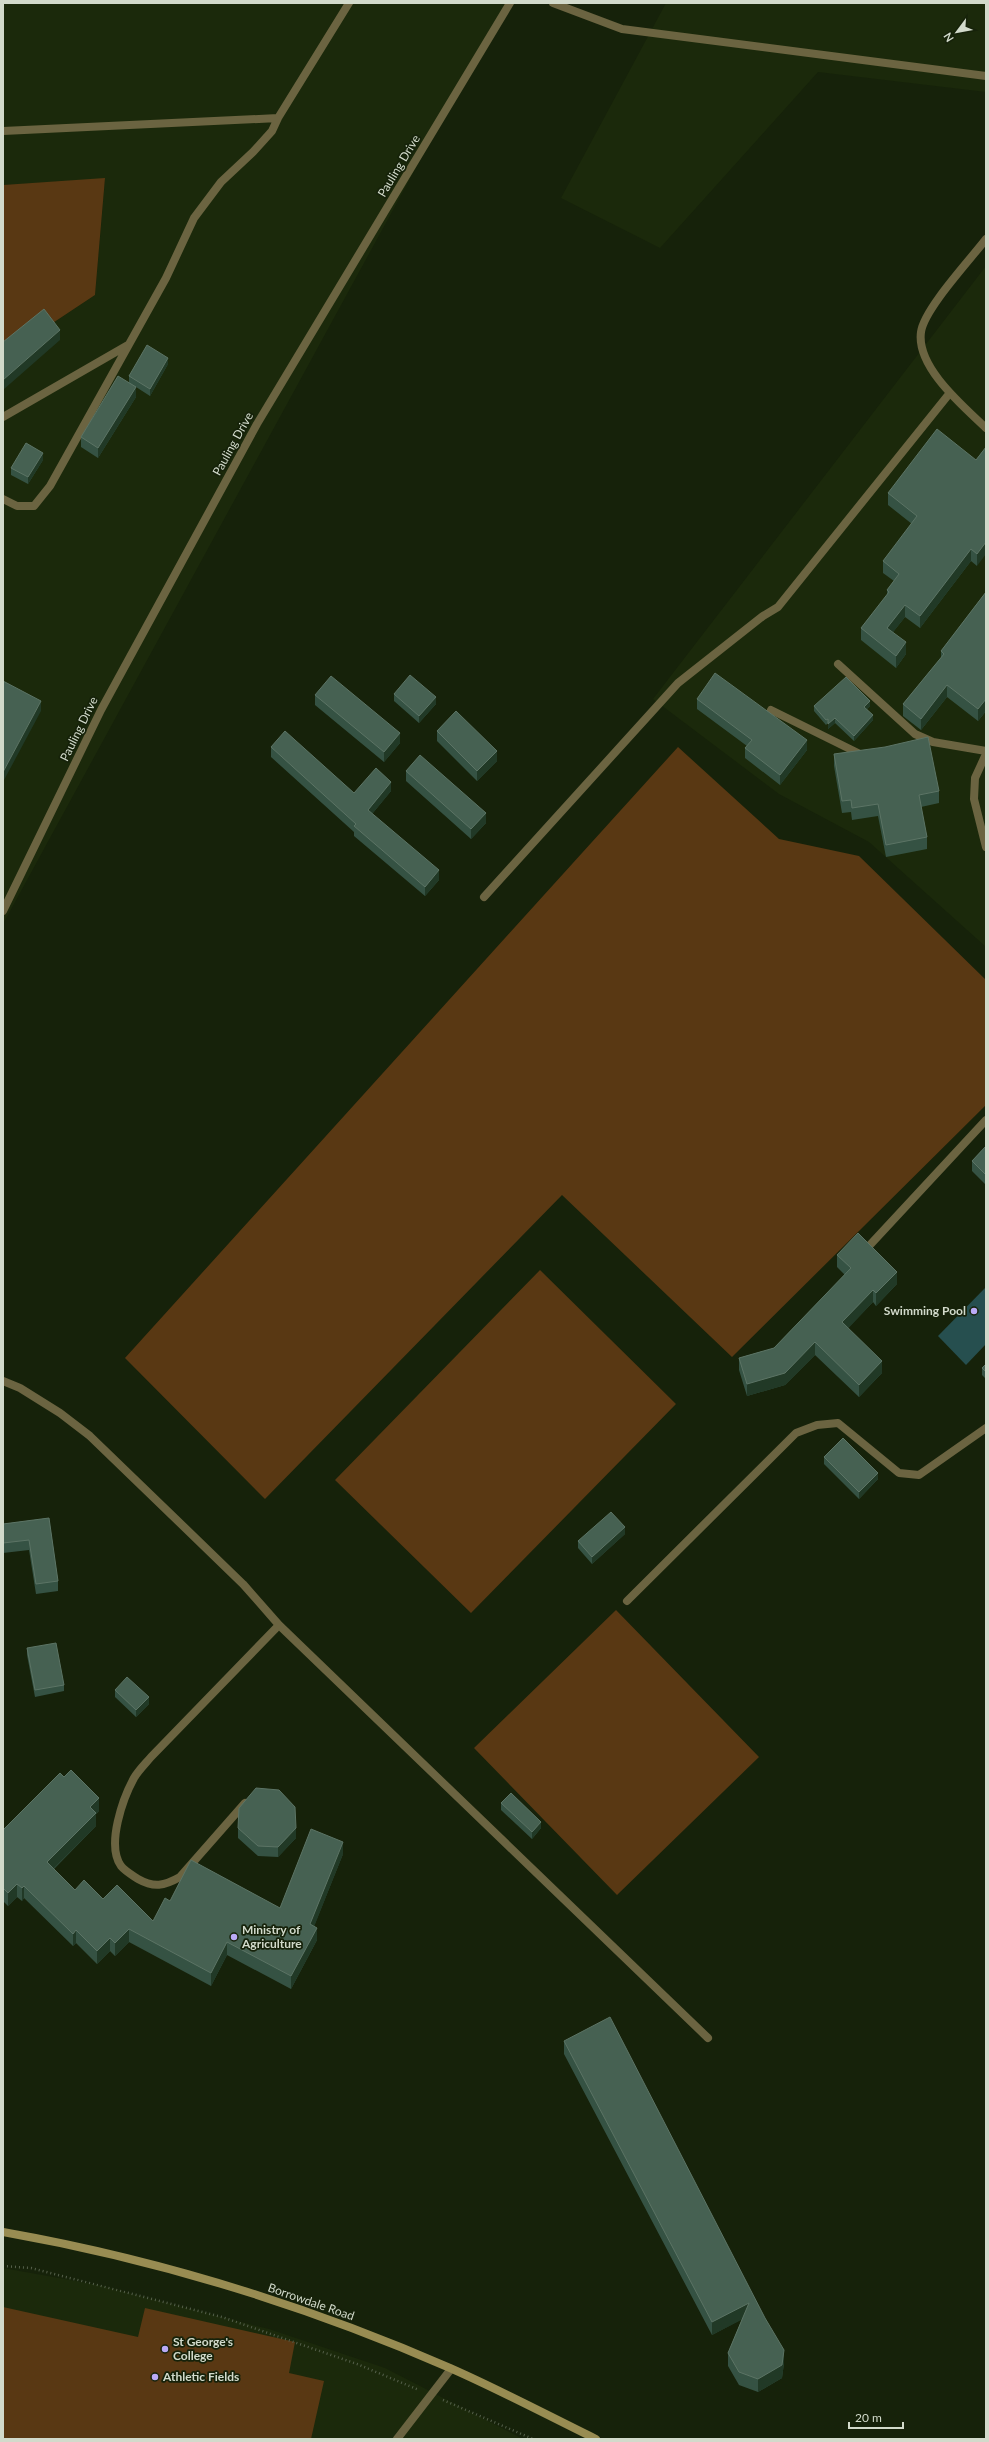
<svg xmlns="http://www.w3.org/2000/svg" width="989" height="2442" font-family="Lato,sans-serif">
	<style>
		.built { fill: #1b290b }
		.green { fill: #593813 }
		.water { fill: #264f4f }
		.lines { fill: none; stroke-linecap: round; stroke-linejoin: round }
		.path { stroke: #55604b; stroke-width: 2.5; stroke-dasharray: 1 3; stroke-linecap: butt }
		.service { stroke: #6b6441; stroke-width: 8 }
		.minor { stroke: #6b6441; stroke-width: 8 }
		.secondary { stroke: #988c52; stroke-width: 8 }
		.wall { fill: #355243 }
		.shaded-wall { fill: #213926 }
		.building { fill: #466152; stroke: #5c7465 }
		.poi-dot { fill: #baaaf6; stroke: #16220a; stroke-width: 1.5 }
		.labels { text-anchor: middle; stroke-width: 3.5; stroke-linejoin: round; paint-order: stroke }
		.street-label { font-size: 12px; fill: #d2dacb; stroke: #16220a }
		.poi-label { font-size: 12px; font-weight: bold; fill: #d2dacb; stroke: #16220a; text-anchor: start }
	</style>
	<rect width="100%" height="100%" fill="#16220a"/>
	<path class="built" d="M3,3H506L3,924V356L95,295L105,179L3,185Z
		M666,3H986V92L818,72L660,248L561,198Z
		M986,266V947L869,842L779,794L653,699Z
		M3,2268L98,2285L269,2329L385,2368L523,2439H3Z"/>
	<path class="green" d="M105,178L95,295L3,356V185Z
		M678,747L779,839L859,856L986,980V1105L732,1357L562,1195L265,1499L125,1358Z
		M540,1270L676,1404L471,1613L335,1480Z
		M616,1610L759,1757L617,1895L474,1748Z
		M3,2307L138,2337L145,2308L295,2342L289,2373L324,2381L311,2439H3Z"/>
	<path class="water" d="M986,1287V1344L966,1365L938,1336Z"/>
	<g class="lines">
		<path class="path" d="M3,2266L31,2268L222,2317L357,2364L419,2390
			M443,2400L533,2439"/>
		<path class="service" d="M3,131L278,118L349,3
			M3,417L128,345
			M3,499L17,506H34L50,486L166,278L194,218L221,182L253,152L272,131L278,118
			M838,664L915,734L933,742L986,751
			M771,710L862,755
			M986,754L975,778L974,799L986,847
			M484,897L678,683L763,616L778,607L949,394
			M869,1246L986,1120
			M3,1381L20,1388L60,1413L90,1436L243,1584L279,1625L708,2038
			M627,1601L796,1433L817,1425L838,1423L899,1473L919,1475L986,1428
			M245,1803L180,1877C164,1886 154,1888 138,1879C132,1875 125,1871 121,1866C106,1845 123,1798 134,1778C138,1771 145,1764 151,1757L279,1625
			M397,2439L451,2369"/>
		<path class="minor" d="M553,3L622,29L986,76
			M986,239C970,260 924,309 921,332C916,367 963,406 986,428
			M3,911L101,710L257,424L510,3"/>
		<path class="secondary" d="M3,2232C156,2259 308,2306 450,2368C500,2390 547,2415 596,2439"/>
	</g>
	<path class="wall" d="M168,364L150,396L136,387V397L98,458L81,447V437L129,382V376Z
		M986,447L977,566L971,561L920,628L905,617L893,632L906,654L896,668L861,640V628L887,595V590L894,581L883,573V561L912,524L888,505V493L976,460Z
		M43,460L28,484L11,475V468Z
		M986,592V711L978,721L947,697L921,730L903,716V704L941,658V651Z
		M394,694L436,704L419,723L394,701Z
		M315,695L400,743L384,762L315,705Z
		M697,699L807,750L780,785L745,758V748L747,746L697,709Z
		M814,706H870L867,709L873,720L854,741L835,723L828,729V723L826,725L814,711Z
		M437,731L497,761L477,781L437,741Z
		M271,747L354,793L391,791L372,814L439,880L425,896L354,836V832L271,757Z
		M834,754L939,791V803L921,807L927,837V849L886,857L878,816L852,820L851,812L842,813L834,766Z
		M406,771L486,823L471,839L406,781Z
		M986,1146V1185L972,1171V1161Z
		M837,1255L897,1284L876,1306L873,1302L848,1328L882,1373L859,1397L815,1355L785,1385L747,1396L739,1370V1358L774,1348L845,1275L837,1267Z
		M986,1364V1379L982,1375V1368Z
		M824,1457L878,1479L859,1499L824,1464Z
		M49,1518L58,1581V1591L36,1594L29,1550L3,1553V1524Z
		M625,1534L592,1564L578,1548V1541Z
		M27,1648L64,1685V1691L35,1697L27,1655Z
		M115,1690L149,1704L136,1717L115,1697Z
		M501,1803L541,1828L532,1839L501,1810Z
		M99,1811L96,1814V1826L54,1869L75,1890L103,1899L153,1921L170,1901L280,1908L343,1854L314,1926L317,1940L291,1989L227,1955L211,1986L129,1942L115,1956L110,1951L97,1964L76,1943L73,1946L24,1898L22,1901L17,1897L8,1906L3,1901V1830Z
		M238,1828L296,1838L278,1857L258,1856L238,1838Z
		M564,2041L784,2363L782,2378L758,2392L739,2385L728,2366V2353L742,2319L712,2335L564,2054Z"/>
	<path class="shaded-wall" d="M60,330V340L3,390V380Z
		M168,358V364L150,396V389Z
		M136,387V397L98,458V448Z
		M43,453V460L28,484V477Z
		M986,542V554L977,566V554Z
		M971,549V561L920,628V616Z
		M905,605V617L887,640V628Z
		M906,642V654L896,668V656Z
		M947,685V697L921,730V719Z
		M436,697V704L419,723V716Z
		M986,699V711L978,721V709Z
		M41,701V711L3,782V772Z
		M870,701V706L864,712V707Z
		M873,715V720L854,741V736Z
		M835,718V723L828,729V724Z
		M400,733V743L384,762V752Z
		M807,740V750L780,785V775Z
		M497,751V761L477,781V771Z
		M391,782V791L368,819V810Z
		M486,813V823L471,839V829Z
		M439,870V880L425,896V887Z
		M897,1272V1284L876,1306V1293Z
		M873,1290V1302L842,1335V1322Z
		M815,1342V1355L785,1385L747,1396V1384Z
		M882,1361V1373L859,1397V1385Z
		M878,1473V1479L859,1499V1492Z
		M625,1527V1534L592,1564V1557Z
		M149,1697V1704L136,1717V1710Z
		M99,1798V1811L96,1814V1826L47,1875V1862L90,1807Z
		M541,1822V1828L532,1839V1832Z
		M296,1828V1838L278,1857V1847Z
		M343,1842V1854L310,1937V1924Z
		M17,1884V1897L8,1906V1893Z
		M24,1886V1898L22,1901V1888Z
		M317,1928V1940L291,1989V1976Z
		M129,1929V1942L115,1956V1943Z
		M76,1930V1943L73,1946V1934Z
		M110,1938V1951L97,1964V1951Z
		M227,1942V1955L211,1986V1973Z
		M749,2303V2316L712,2335V2322Z
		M784,2350V2363L782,2378L758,2392V2379Z"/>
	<path class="building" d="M44,309L60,330L3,380V342Z
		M147,345L168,358L150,389L129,376Z
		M118,376L136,387L98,448L81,437Z
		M937,429L976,460L986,447V542L977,554L971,549L920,616L905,605L887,628L906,642L896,656L861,628L889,592L887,590L899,574L883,561L917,516L888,493Z
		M26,443L43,453L28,477L11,468Z
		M986,592V699L978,709L947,685L921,719L903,704L944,654L941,651Z
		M715,673L807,740L780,775L745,748L752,740L697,699Z
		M410,675L436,697L419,716L394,694Z
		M331,676L400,733L384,752L315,695Z
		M846,677L870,701L864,707L873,715L854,736L835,718L828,724V719L826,720L814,706Z
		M3,681L41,701L3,772Z
		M456,711L497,751L477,771L437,731Z
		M285,731L354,793L376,768L391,782L368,810L439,870L425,887L354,826L356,824L271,747Z
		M928,737L939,791L919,795L927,837L886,845L878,804L852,808L851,800L842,801L834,754L885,747Z
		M420,755L486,813L471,829L406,771Z
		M986,1146V1175L972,1161Z
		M858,1233L897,1272L876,1293L873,1290L842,1322L882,1361L859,1385L815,1342L785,1373L747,1384L739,1358L774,1348L851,1268L837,1255Z
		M986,1364V1372L982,1368Z
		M843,1438L878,1473L859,1492L824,1457Z
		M611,1512L625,1527L592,1557L578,1541Z
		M49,1518L58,1581L36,1584L29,1540L3,1543V1524Z
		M56,1643L64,1685L35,1690L27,1648Z
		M127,1677L149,1697L136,1710L115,1690Z
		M71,1770L99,1798L90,1807L96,1813L47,1862L75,1890L84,1880L103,1899L117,1885L153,1921L165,1898L170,1901L191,1860L280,1908L311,1829L343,1842L310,1924L317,1928L291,1976L227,1942L211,1973L129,1929L115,1943L110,1938L97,1951L76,1930L73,1934L24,1886L22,1888L17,1884L8,1893L3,1888V1830L60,1773L64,1777Z
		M256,1788L279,1790L295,1807L296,1828L278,1847L258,1846L238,1828L239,1808Z
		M511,1793L541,1822L532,1832L501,1803Z
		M610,2017L765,2318L784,2350L782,2365L758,2379L739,2372L728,2353L749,2303L712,2322L564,2041Z"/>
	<g class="poi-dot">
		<circle cx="974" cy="1311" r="4"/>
		<circle cx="234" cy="1937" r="4"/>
		<circle cx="165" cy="2349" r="4"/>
		<circle cx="155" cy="2377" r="4"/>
	</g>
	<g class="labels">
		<g class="street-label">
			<text transform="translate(399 166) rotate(-59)" y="4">Pauling Drive</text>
			<text transform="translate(233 444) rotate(-61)" y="4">Pauling Drive</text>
			<text transform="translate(79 729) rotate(-64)" y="4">Pauling Drive</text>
			<text transform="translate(311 2302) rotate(19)" y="4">Borrowdale Road</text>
		</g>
		<g class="poi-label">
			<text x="966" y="1315" text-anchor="end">Swimming Pool</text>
			<text x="242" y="1934">Ministry of<tspan x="242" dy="14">Agriculture</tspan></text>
			<text x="173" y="2346">St George's<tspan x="173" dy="14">College</tspan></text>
			<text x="163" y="2381">Athletic Fields</text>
		</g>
	</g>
	<rect width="989" height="2442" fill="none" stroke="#d2dacb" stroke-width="8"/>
	<g transform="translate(957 32) rotate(238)" stroke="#16220a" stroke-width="3" paint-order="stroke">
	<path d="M0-3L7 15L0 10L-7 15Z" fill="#d2dacb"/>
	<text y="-6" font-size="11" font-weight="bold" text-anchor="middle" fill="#d2dacb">N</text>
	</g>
	<path d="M849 2422v6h54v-6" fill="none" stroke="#d2dacb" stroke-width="2"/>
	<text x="855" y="2422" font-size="12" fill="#d2dacb" stroke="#16220a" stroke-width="3" paint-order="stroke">20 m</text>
</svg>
